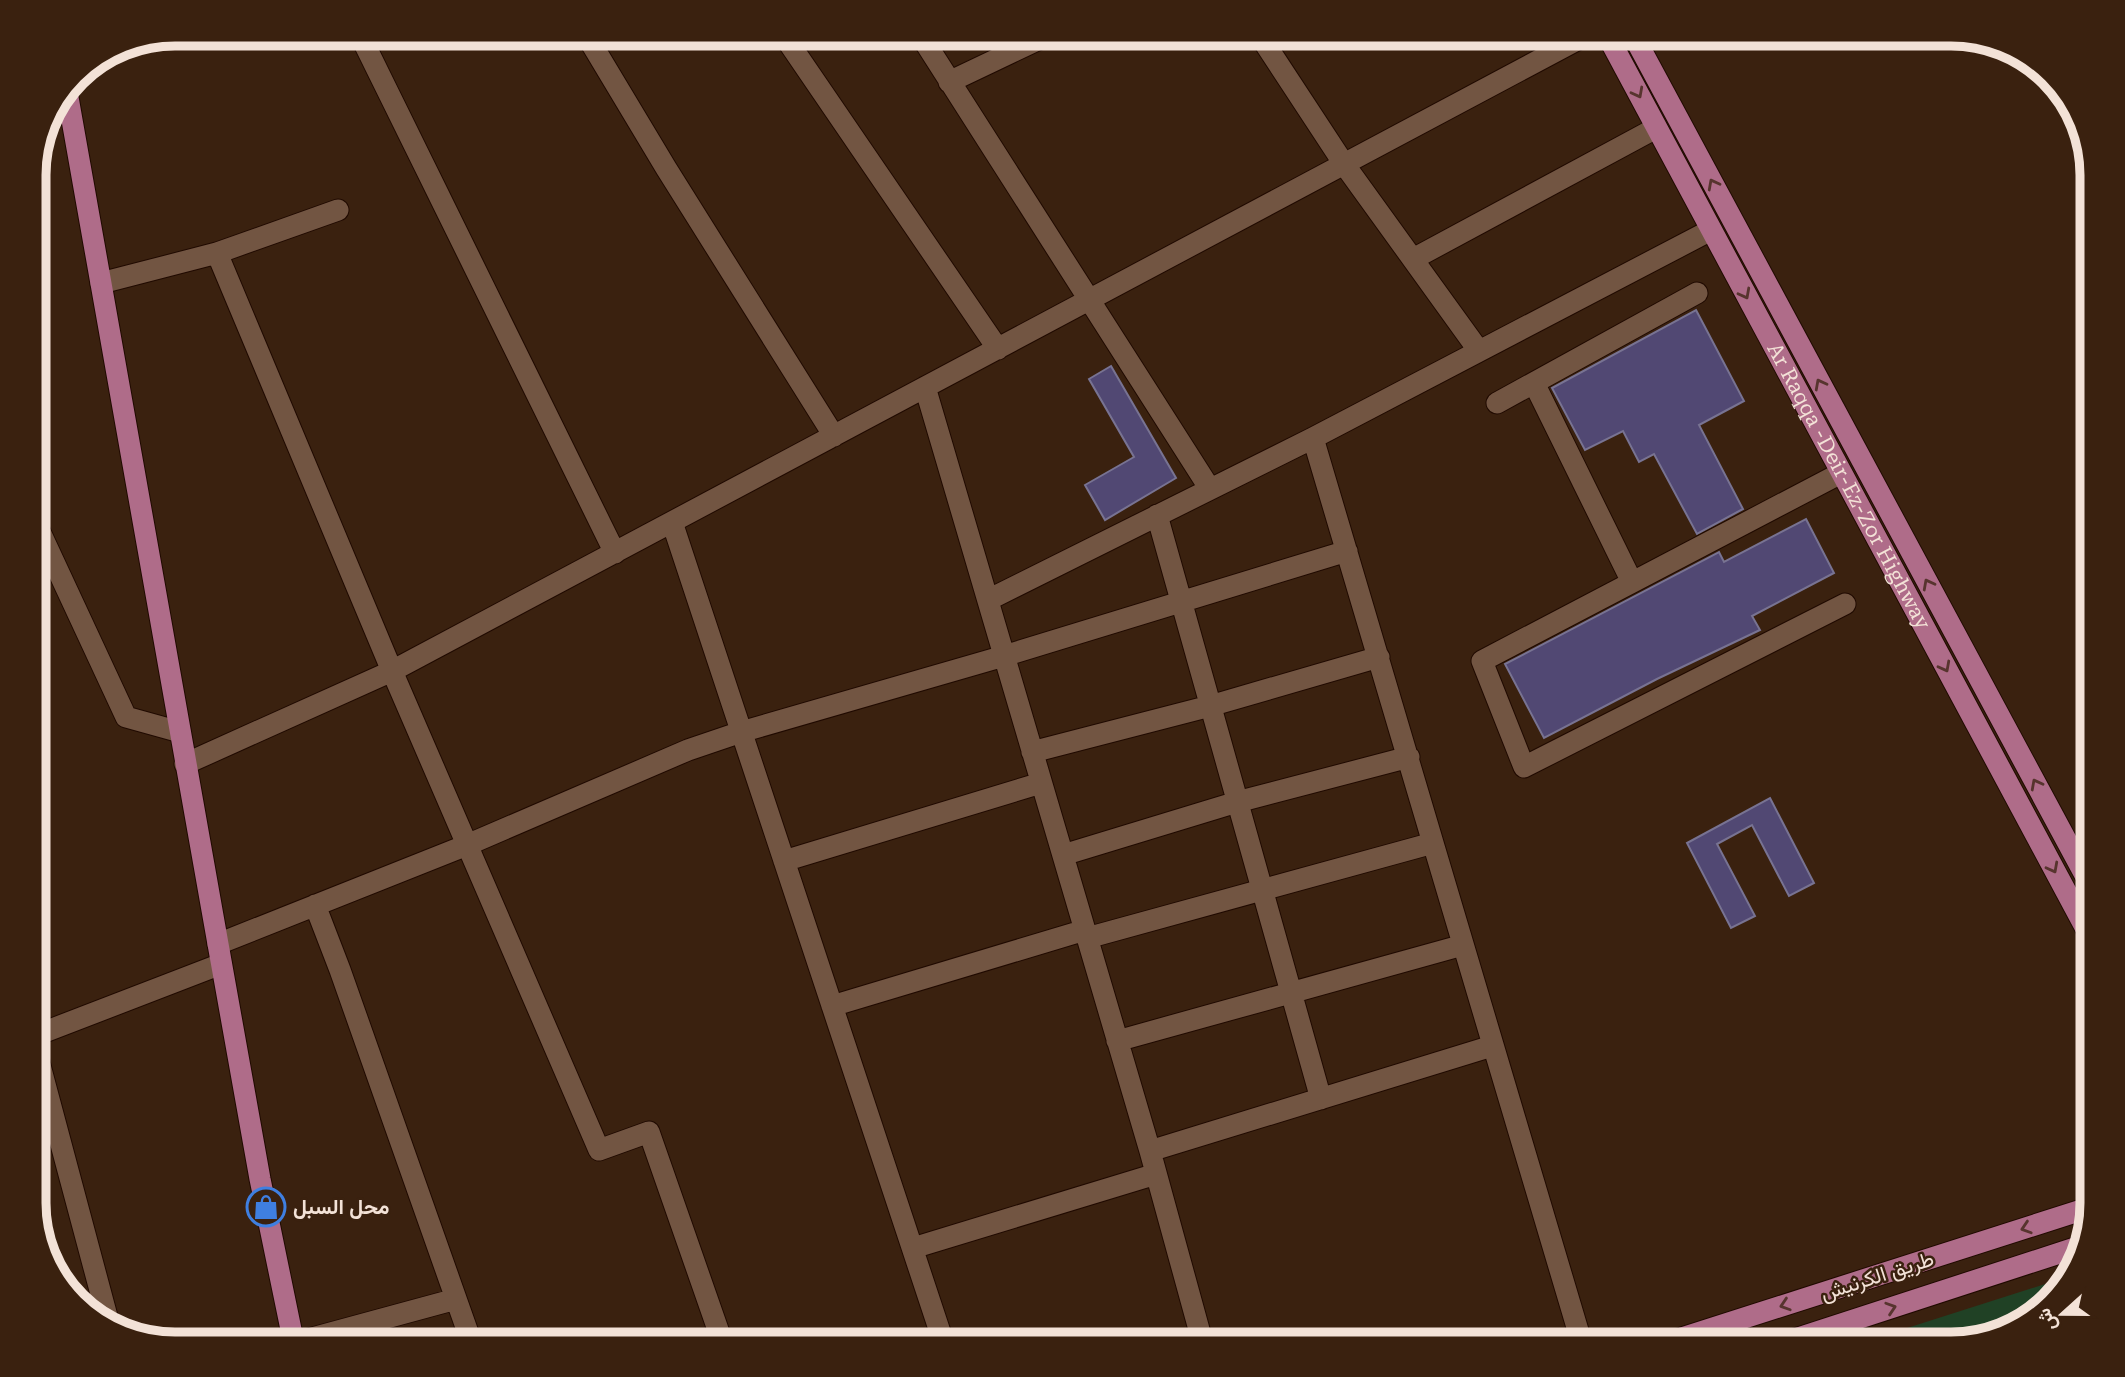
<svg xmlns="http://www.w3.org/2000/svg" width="2125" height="1377" font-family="'Roboto Serif',Vazirmatn,serif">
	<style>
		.green { fill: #204125 }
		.building { fill: #514873; stroke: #787392; stroke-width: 2 }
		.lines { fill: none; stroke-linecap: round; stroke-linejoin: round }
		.minor-casing { stroke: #200a00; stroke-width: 23 }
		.major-casing { stroke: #200a00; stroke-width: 23 }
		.minor { stroke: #725542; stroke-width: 21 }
		.major { stroke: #af6c89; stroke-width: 21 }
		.oneway { stroke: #57342e }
		.labels { text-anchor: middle; stroke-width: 5; stroke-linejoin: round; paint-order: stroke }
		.street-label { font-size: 21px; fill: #f3e2d7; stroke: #3a210f }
		.poi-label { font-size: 21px; font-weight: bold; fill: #f3e2d7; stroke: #3a210f; text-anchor: start }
		.rim { fill: none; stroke: #f3e2d7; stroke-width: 9 }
	</style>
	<rect width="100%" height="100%" fill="#3a210f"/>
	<path class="green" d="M2070,1276L2068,1281L2021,1325L1951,1344H1857Z"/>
	<path class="building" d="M1696,310L1744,401L1699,425L1743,509L1697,534L1654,454L1639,462L1623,431L1585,450L1552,388Z
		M1111,366L1176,478L1105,520L1085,485L1134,457L1089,379Z
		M1806,519L1834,573L1752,616L1760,630L1657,679L1544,738L1505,664L1719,552L1724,562Z
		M1770,798L1814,883L1789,896L1752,825L1717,844L1755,916L1731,928L1687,843Z"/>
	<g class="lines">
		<defs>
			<path id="minor" d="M359,33L615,553
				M585,33L666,168L834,436
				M782,33L998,349
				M919,33L1210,489
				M1258,33L1344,164L1479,351
				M949,82L1052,33
				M217,253L392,671L599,1150L649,1132L723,1344
				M1413,259L1656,128
				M101,283L217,253L338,210
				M1534,383L1632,582
				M925,387L1150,1151L1203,1344
				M1497,403L1697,293
				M1313,438C1404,740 1490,1042 1582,1344
				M1841,473L1482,661L1524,767L1845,604
				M1157,515L1321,1099
				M34,519L126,717L180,732
				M672,522L944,1344
				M988,600L1313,438L1711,230
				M1032,752L1210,706L1379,657
				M185,764L392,671L1590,33
				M1063,855L1237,802L1409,757
				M784,861L1041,783
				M315,905L340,970L472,1344
				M1087,938L1433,843
				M218,944L467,845L688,750L741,732L1004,656L1347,551
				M832,1006L1085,930
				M34,1036L221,964
				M1117,1041L1463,945
				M34,1043L109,1324
				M1150,1151L1492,1046
				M913,1248L1156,1174
				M294,1343L456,1299"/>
			<g id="major">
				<path id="s1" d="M1606,33L2092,940"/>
				<path d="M1632,33L2092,888"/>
				<path d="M66,86L218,944L260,1179L294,1344"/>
				<path d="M1663,1344L2091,1207"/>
				<path d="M1780,1344L2078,1247"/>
			</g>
		</defs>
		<use href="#minor" class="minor-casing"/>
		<use href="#major" class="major-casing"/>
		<use href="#minor" class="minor"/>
		<use href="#major" class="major"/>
	</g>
	<defs><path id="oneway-chevron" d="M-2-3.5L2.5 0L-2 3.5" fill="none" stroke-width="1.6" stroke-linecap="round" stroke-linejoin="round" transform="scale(1.75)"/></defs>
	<g class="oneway">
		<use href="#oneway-chevron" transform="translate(1638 93) rotate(62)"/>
		<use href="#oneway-chevron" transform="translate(1713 184) rotate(-118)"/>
		<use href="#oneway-chevron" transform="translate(1745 294) rotate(62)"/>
		<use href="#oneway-chevron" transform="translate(1820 384) rotate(-118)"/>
		<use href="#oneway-chevron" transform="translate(1928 584) rotate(-118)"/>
		<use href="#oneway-chevron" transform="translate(1945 667) rotate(62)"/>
		<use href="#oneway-chevron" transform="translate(2036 784) rotate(-118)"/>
		<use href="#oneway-chevron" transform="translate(2053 868) rotate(62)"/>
		<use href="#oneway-chevron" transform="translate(2026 1228) rotate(162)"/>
		<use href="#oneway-chevron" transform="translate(1785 1305) rotate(162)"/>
		<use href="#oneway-chevron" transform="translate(1891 1308) rotate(-18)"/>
	</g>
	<defs>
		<symbol id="shop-ring" viewBox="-11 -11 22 22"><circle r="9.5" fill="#3a210f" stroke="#3f7fe0" stroke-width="1.5"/><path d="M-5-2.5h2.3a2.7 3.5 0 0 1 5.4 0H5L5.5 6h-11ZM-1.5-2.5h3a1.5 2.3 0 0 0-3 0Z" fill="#3f7fe0"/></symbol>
	</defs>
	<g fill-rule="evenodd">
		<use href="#shop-ring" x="244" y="1185" width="44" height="44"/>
	</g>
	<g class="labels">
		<g class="street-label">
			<text dy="7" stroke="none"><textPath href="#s1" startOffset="514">Ar Raqqa -Deir-Ez-Zor Highway</textPath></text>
			<text transform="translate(1877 1276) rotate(-18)" y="7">طريق الكرنيش</text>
		</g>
		<g class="poi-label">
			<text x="293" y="1214">محل السبل</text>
		</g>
	</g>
	<path d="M0 0H2125V1377H0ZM175 46H1951A129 129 0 0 1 2080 175V1203A129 129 0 0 1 1951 1332H175A129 129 0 0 1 46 1203V175A129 129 0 0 1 175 46Z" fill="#3a210f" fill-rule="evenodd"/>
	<path class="rim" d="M175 46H1951A129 129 0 0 1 2080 175V1203A129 129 0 0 1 1951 1332H175A129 129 0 0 1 46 1203V175A129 129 0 0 1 175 46Z"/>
	<g transform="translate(2062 1314) rotate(249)" stroke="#3a210f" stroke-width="5" paint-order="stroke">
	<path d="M0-5L12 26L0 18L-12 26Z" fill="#f3e2d7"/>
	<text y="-10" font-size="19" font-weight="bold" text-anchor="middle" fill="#f3e2d7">ش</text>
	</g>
</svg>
